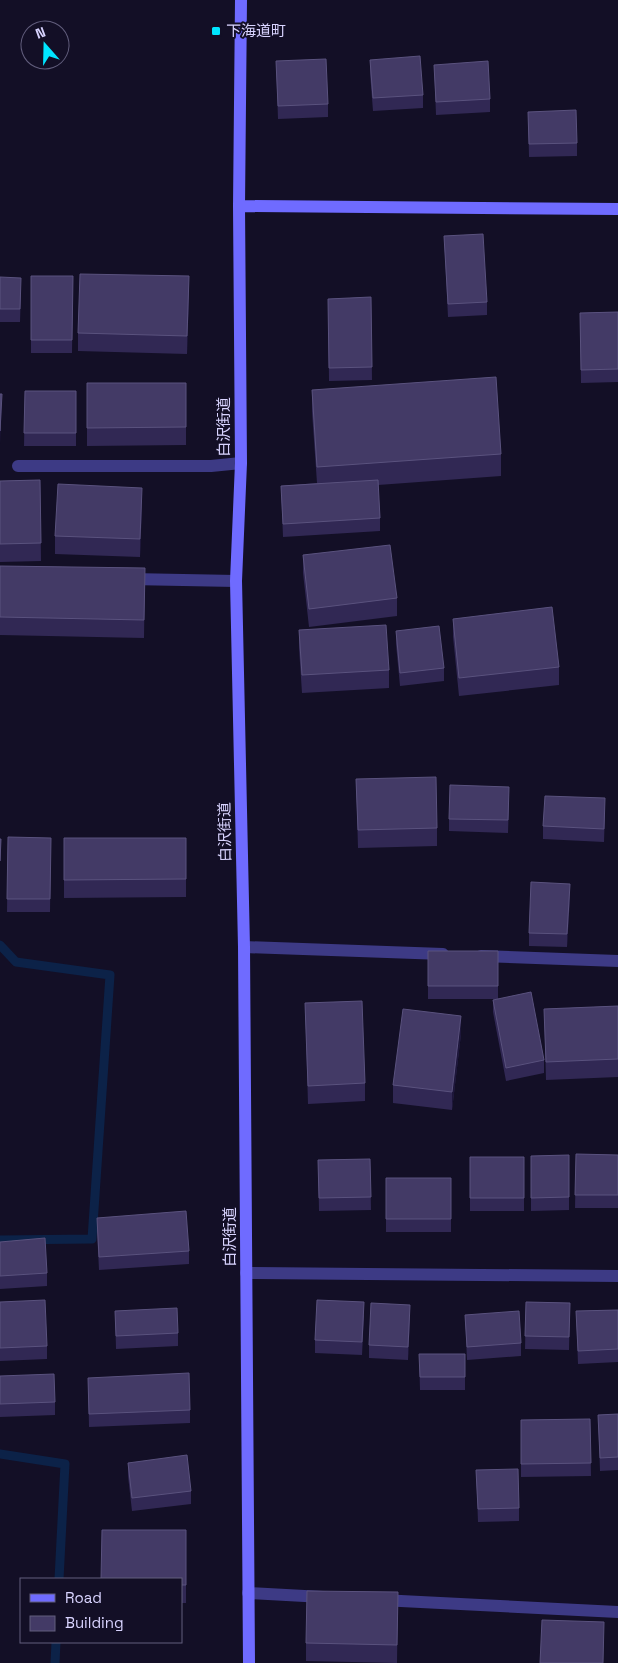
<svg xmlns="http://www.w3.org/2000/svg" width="618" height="1663" font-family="'Space Grotesk','Noto Sans JP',sans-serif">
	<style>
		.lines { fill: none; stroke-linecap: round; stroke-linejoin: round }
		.stream { stroke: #0c2248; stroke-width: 9 }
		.lane { stroke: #3d3a85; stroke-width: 12 }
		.street { stroke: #3d3a85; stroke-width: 12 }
		.secondary { stroke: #6f6bff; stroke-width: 12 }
		.wall { fill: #312854 }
		.shaded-wall { fill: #1d163a }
		.building { fill: #433a66; stroke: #5a527e }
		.poi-dot { fill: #00e5ff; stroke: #130f26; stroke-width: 2 }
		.labels { text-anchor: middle; stroke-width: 4; stroke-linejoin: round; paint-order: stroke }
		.poi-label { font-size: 15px; fill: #d9d4ff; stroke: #130f26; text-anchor: start }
		.street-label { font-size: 15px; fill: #d9d4ff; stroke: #130f26 }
	</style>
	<rect width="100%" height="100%" fill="#130f26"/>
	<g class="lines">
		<path class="stream" d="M0,945L16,962L110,975L92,1239L0,1240
			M0,1454L65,1464L59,1579
			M55,1663L56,1642"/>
		<path class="lane" d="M18,466H211L241,463"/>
		<path class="street" d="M130,579L236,581
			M244,947L443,954
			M481,956L618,961
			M246,1273L618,1276
			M248,1593L323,1597
			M381,1600L618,1612"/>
		<path class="secondary" d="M241,0L239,206L241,463L236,581L244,947L249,1663
			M239,206L618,209"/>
	</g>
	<path class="wall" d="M370,60L423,95V108L373,111L370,73Z
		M276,61L328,104V117L278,119Z
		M434,65L490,99V112L436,115Z
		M528,112L577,143V156L529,157Z
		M444,236L487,302V315L448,317Z
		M31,276H73L72,353H31Z
		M0,277L21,290L20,322H0Z
		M189,294L187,354L78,351V333Z
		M371,297L372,380L329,381L328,299Z
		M618,312V382L581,383L580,313Z
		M87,383H186V445L87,446Z
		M312,390L501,454V476L378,485L380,518V531L283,537L281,486L317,483L312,412Z
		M25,391H76V446H24Z
		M40,480L41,561L0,562V481Z
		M142,506L140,557L55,554V536Z
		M303,555L397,598V616L309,627L303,573Z
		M0,566L145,568L144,638L0,635Z
		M453,619L559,667V685L459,696L453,637Z
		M299,630L389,670V688L302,693L299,648Z
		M396,631L444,668V681L400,686L396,644Z
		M356,779L437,828V846L358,848Z
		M509,800L508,833L449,831V819Z
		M605,811L604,842L543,839V826Z
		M8,837L51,838L50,912H7Z
		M64,838H186V897L64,898Z
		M570,897L567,947L529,946V933Z
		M428,951H498V998L544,1060V1073L506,1081L493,1012V1000L497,999H428Z
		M305,1003L365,1083V1101L308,1104Z
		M618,1006V1077L546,1080L544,1009Z
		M461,1034L452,1110L393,1103V1085Z
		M576,1154L618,1155V1208H575Z
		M569,1155V1210L531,1211V1156Z
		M470,1157H524V1211H470Z
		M370,1159L371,1210L319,1211L318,1160Z
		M386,1178H451V1232H386Z
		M97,1218L189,1251V1264L99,1270L97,1231Z
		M0,1242L47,1273V1286L0,1289Z
		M0,1302L47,1346V1359L0,1361Z
		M526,1302L570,1303L569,1350L525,1349Z
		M618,1310V1362L578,1364L576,1311Z
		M115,1311L178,1333V1346L116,1349Z
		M364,1315L362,1355L315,1353V1340Z
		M465,1315L521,1343V1356L467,1360Z
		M410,1318L408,1360L369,1358V1345Z
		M419,1354H465V1390H420Z
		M0,1376L55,1402V1415L0,1417Z
		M88,1378L190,1410V1423L89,1427Z
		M618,1414V1470L600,1471L598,1415Z
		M590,1419L591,1476L521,1477V1420Z
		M128,1463L191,1491V1504L132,1511L128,1476Z
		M476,1470L519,1508V1521L478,1522Z
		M186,1530V1603H181V1579Z
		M398,1592L397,1663L306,1661V1643Z"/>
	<path class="shaded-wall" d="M189,276V294L187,354V336Z
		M2,394V407L0,444V431Z
		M142,488V506L140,557V539Z
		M570,884V897L567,947V934Z
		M461,1016V1034L452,1110V1092Z
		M410,1305V1318L408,1360V1347Z"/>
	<path class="building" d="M420,56L423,95L373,98L370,60Z
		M326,59L328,104L278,106L276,61Z
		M488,61L490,99L436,102L434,65Z
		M576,110L577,143L529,144L528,112Z
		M483,234L487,302L448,304L444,236Z
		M80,274L189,276L187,336L78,333Z
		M31,276H73L72,340H31Z
		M0,277L21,278L20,309H0Z
		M371,297L372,367L329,368L328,299Z
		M618,312V369L581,370L580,313Z
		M496,377L501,454L317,467L312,390Z
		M87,383H186V427L87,428Z
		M25,391H76V433H24Z
		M0,394H2L0,431Z
		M40,480L41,543L0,544V481Z
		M378,480L380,518L283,524L281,486Z
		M58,484L142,488L140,539L55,536Z
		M390,545L397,598L309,609L303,555Z
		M0,566L145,568L144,620L0,617Z
		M552,607L559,667L459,678L453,619Z
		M386,625L389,670L302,675L299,630Z
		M439,626L444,668L400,673L396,631Z
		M436,777L437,828L358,830L356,779Z
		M450,785L509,787L508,820L449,819Z
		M545,796L605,798L604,829L543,826Z
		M8,837L51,838L50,899H7Z
		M64,838H186V879L64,880Z
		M0,839H1L0,861Z
		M531,882L570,884L567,934L529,933Z
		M428,951H498V986H428Z
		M531,992L544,1060L506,1068L493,1000Z
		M362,1001L365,1083L308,1086L305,1003Z
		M618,1006V1059L546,1062L544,1009Z
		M403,1009L461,1016L452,1092L393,1085Z
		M576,1154L618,1155V1195H575Z
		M569,1155V1197L531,1198V1156Z
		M470,1157H524V1198H470Z
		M370,1159L371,1197L319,1198L318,1160Z
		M386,1178H451V1219H386Z
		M186,1211L189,1251L99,1257L97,1218Z
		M45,1238L47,1273L0,1276V1242Z
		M45,1300L47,1346L0,1348V1302Z
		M317,1300L364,1302L362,1342L315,1340Z
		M526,1302L570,1303L569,1337L525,1336Z
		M371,1303L410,1305L408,1347L369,1345Z
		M177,1308L178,1333L116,1336L115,1311Z
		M618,1310V1349L578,1351L576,1311Z
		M519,1311L521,1343L467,1347L465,1315Z
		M419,1354H465V1377H420Z
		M189,1373L190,1410L89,1414L88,1378Z
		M54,1374L55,1402L0,1404V1376Z
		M618,1414V1457L600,1458L598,1415Z
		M590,1419L591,1463L521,1464V1420Z
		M187,1455L191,1491L132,1498L128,1463Z
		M518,1469L519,1508L478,1509L476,1470Z
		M102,1530H186V1585H181V1579H101Z
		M307,1591L398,1592L397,1645L306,1643Z
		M542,1620L604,1622L603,1663H540Z"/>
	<rect class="poi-dot" x="211" y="26" width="10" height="10" rx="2.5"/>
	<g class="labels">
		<g class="poi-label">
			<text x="226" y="36">下海道町</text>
		</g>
		<g class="street-label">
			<text transform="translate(224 427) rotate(-90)" y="5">白沢街道</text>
			<text transform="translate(225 832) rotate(-91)" y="5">白沢街道</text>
			<text transform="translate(230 1237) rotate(-90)" y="5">白沢街道</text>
		</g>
	</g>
	<rect x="20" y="1578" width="162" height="65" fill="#130f26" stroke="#625e7d"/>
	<rect x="30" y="1594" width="25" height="8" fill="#6f6bff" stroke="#625e7d"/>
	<text x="65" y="1603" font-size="15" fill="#d9d4ff">Road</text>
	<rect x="30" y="1616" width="25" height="15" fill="#433a66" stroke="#625e7d"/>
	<text x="65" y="1628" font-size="15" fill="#d9d4ff">Building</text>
	<g transform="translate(45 45) rotate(340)"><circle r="24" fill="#130f26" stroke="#625e7d"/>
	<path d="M0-4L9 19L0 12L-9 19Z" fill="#00e5ff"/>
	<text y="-8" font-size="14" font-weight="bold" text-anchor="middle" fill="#d9d4ff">N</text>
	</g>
</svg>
